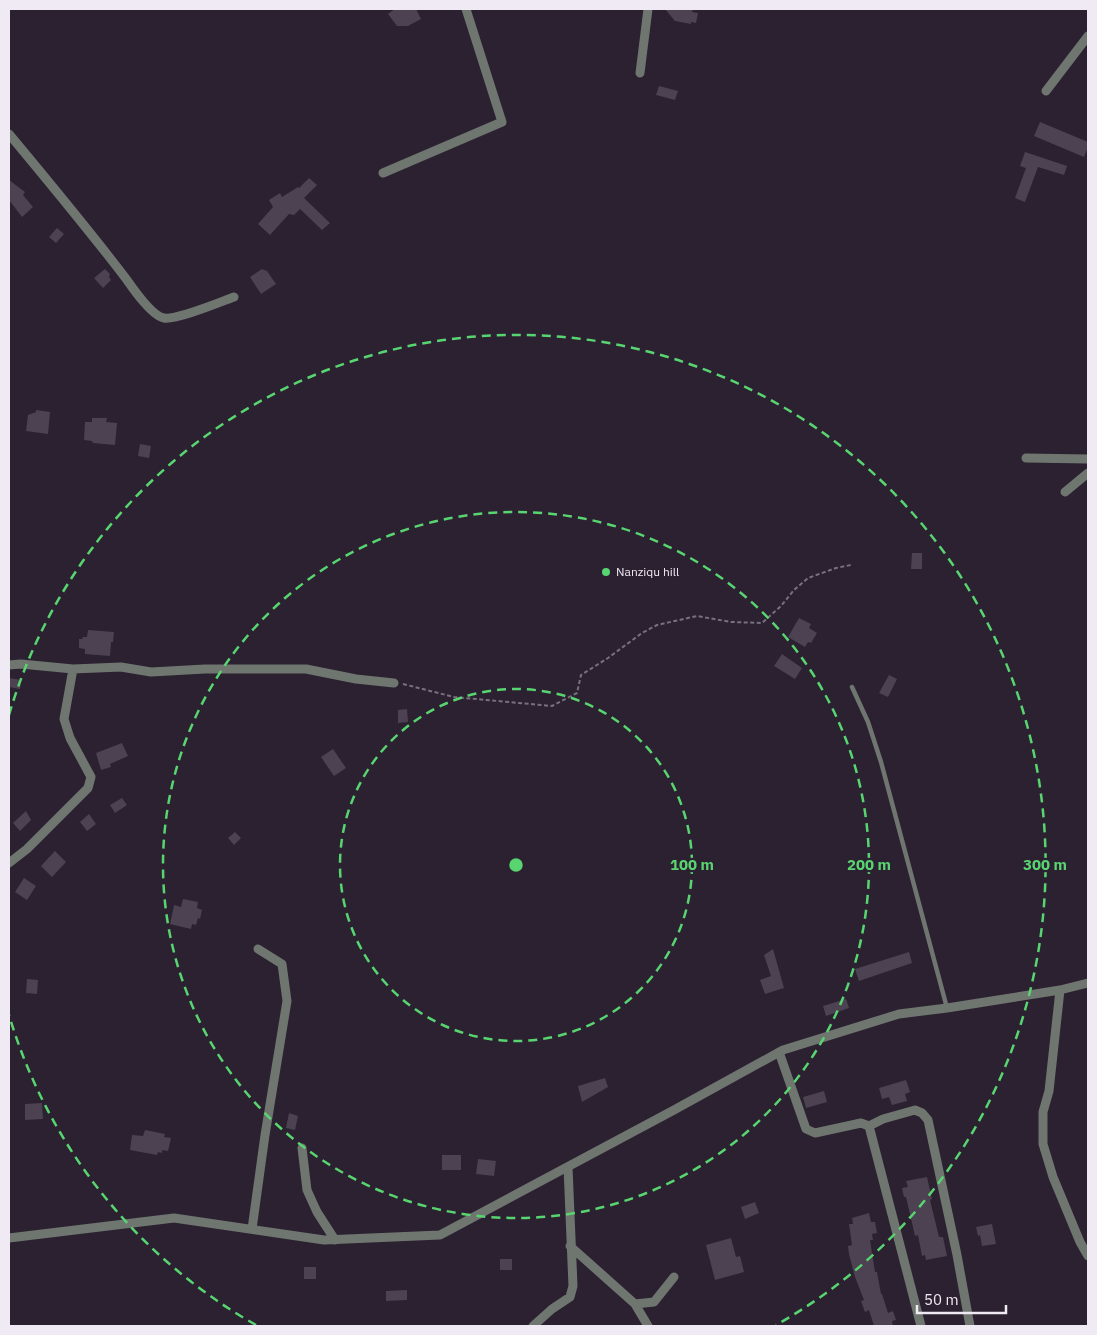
<svg xmlns="http://www.w3.org/2000/svg" width="1097" height="1335" font-family="'IBM Plex Sans',sans-serif">
	<style>
		.building { fill: #4c4252 }
		.lines { fill: none; stroke-linecap: round; stroke-linejoin: round }
		.path { stroke: #79707e; stroke-width: 2; stroke-dasharray: 4 2.5; stroke-linecap: butt }
		.service { stroke: #6f766f; stroke-width: 4.5 }
		.minor { stroke: #6f766f; stroke-width: 9 }
		.ring { fill: none; stroke: #58d570; stroke-width: 2.5; stroke-dasharray: 9 6 }
		.poi-dot { fill: #58d570; stroke: #2b2131; stroke-width: 2 }
		.labels { text-anchor: middle; stroke-width: 4.5; stroke-linejoin: round; paint-order: stroke }
		.poi-label { font-size: 12px; fill: #f0eaf4; stroke: #2b2131; text-anchor: start }
		.centre { fill: #58d570; stroke: #2b2131; stroke-width: 2.5 }
		.ring-label { font-size: 15px; text-anchor: middle; font-weight: bold; fill: #58d570; stroke: #2b2131; stroke-width: 4.5; stroke-linejoin: round; paint-order: stroke }
	</style>
	<rect width="100%" height="100%" fill="#2b2131"/>
	<path class="building" d="M395,9H416L421,19L408,26H397L388,14Z
		M665,9H693L692,12L698,13L696,23L691,22V24L675,21Z
		M659,86L678,91L675,100L656,95Z
		M1040,122L1088,142V147L1084,157L1034,136Z
		M1025,152L1067,166L1064,175L1038,167L1025,202L1015,198L1026,168L1020,166Z
		M309,178L317,185L304,198L330,223L322,230L300,209L294,215L289,214L270,235L258,224L273,207L269,200L280,193L282,197L298,187L299,188Z
		M9,180L25,192L23,195L33,207L22,217L9,200Z
		M57,228L64,234L56,243L49,237Z
		M105,269L110,274L109,277L111,280L103,288L94,278Z
		M262,269L267,271L276,284L261,294L250,277Z
		M36,410L50,412L48,434L26,431L28,415L36,412Z
		M92,418H107L106,422L117,423L115,445L93,443L92,441L84,440L85,422H92Z
		M140,444L151,446L149,458L138,456Z
		M912,553H922V569H911Z
		M799,618L811,624L809,628L817,633L811,643L808,642L805,647L788,637Z
		M88,630L114,632L113,642H111L110,656L85,654V649L79,648V639H82L83,637H87Z
		M782,654L802,668L795,679L774,666Z
		M889,675L897,679L888,697L879,693Z
		M9,678L21,680L20,689L9,687Z
		M407,709L408,722L398,723V710Z
		M122,743L128,756L110,764L111,767L101,770L96,753Z
		M333,749L346,768L334,776L321,757Z
		M122,798L127,805L115,813L110,805Z
		M26,811L31,820L20,831L13,823Z
		M89,814L96,824L87,831L80,822Z
		M235,832L241,838L234,845L228,838Z
		M55,851L66,862L52,877L41,866Z
		M24,878L36,886L27,900L15,892Z
		M183,899L198,902L197,908L202,910L200,919L198,918L196,925L192,924L191,929L170,924L174,905L181,907Z
		M773,949L784,988L765,994L760,980L771,976L764,955Z
		M909,952L912,963L859,981L855,969Z
		M27,979L38,980L37,994L26,993Z
		M846,999L849,1008L826,1016L823,1006Z
		M605,1078L608,1087L582,1102L578,1086Z
		M906,1080L910,1092L905,1094L907,1101L892,1105L889,1097L882,1099L879,1088Z
		M824,1091L827,1102L806,1108L803,1097Z
		M42,1103L43,1119L25,1120V1104Z
		M289,1113L298,1116L295,1130L286,1128Z
		M145,1130L165,1134L164,1137L171,1138L168,1151L162,1150V1153L158,1152L157,1155L130,1150L132,1135L143,1136Z
		M442,1155H461V1170H442Z
		M478,1159L496,1161L494,1176L476,1174Z
		M927,1177L932,1199L930,1200L939,1237H943L947,1256L926,1260L925,1255L922,1256L918,1235L915,1236L906,1197H904L902,1188L908,1187L906,1181Z
		M755,1202L759,1213L745,1219L741,1207Z
		M869,1213L871,1222H875L877,1233L872,1234L873,1240H870L875,1272H877L881,1294H882L888,1313L893,1311L896,1320L892,1321L893,1326H874L869,1310L865,1312L861,1301L864,1300L855,1277L849,1254L848,1246L852,1245L849,1224H853L852,1218Z
		M992,1224L996,1244L982,1246L980,1235L978,1236L976,1227Z
		M731,1238L736,1257L740,1256L744,1272L715,1280L706,1245Z
		M500,1259H512V1270H500Z
		M304,1267H316V1279H304Z
		M407,1290V1300L386,1301V1291Z"/>
	<g class="lines">
		<path class="path" d="M403,684L454,697L552,706L577,693L581,675L608,658L642,633L657,625L697,616L731,622L762,623L781,606L794,590L808,578L836,568L851,565"/>
		<path class="service" d="M852,687L868,722L881,762L947,1008"/>
		<path class="minor" d="M640,73L648,9
			M1046,91L1088,36
			M9,134C49,182 89,230 127,280C134,290 152,316 164,318C177,320 220,302 234,297
			M383,173L502,122L466,9
			M1026,458L1088,459
			M1065,492L1088,473
			M9,665L21,664L73,669L121,667L151,672L205,669H306L356,679L394,683
			M9,863L27,849L88,788L91,777L70,738L64,719L73,669
			M1060,990L1049,1091L1043,1112V1144L1053,1177L1080,1242L1088,1256
			M779,1052L806,1129L815,1133L861,1123L869,1126L921,1326
			M869,1126L883,1119L915,1110L922,1113L928,1120L957,1255L970,1326
			M302,1148L307,1190L317,1212L335,1240
			M252,1229L265,1135L287,1001L282,964L258,949
			M9,1238L174,1218L324,1240L440,1235L674,1110L783,1050L899,1014L947,1008L1060,990L1088,983
			M570,1246L635,1304L654,1302L674,1277
			M635,1304L648,1326
			M533,1326L552,1309L570,1297L573,1286L568,1167"/>
	</g>
	<g class="ring">
		<circle cx="516" cy="865" r="176"/>
		<circle cx="516" cy="865" r="353"/>
		<path d="M256 1325A529 529 0 0 1 9 1015M9 715A529 529 0 1 1 776 1325"/>
	</g>
	<circle class="poi-dot" cx="606" cy="572" r="5"/>
	<g class="labels">
		<g class="poi-label">
			<text x="616" y="576">Nanziqu hill</text>
		</g>
	</g>
	<circle cx="516" cy="865" r="8" class="centre"/>
	<g class="ring-label">
		<text x="692" y="870">100 m</text>
		<text x="869" y="870">200 m</text>
		<text x="1045" y="870">300 m</text>
	</g>
	<rect width="1097" height="1335" fill="none" stroke="#f0eaf4" stroke-width="20"/>
	<path d="M917 1305v8h89v-8" fill="none" stroke="#f0eaf4" stroke-width="2.5"/>
	<text x="924" y="1305" font-size="15" fill="#f0eaf4" stroke="#2b2131" stroke-width="4" paint-order="stroke">50 m</text>
</svg>
